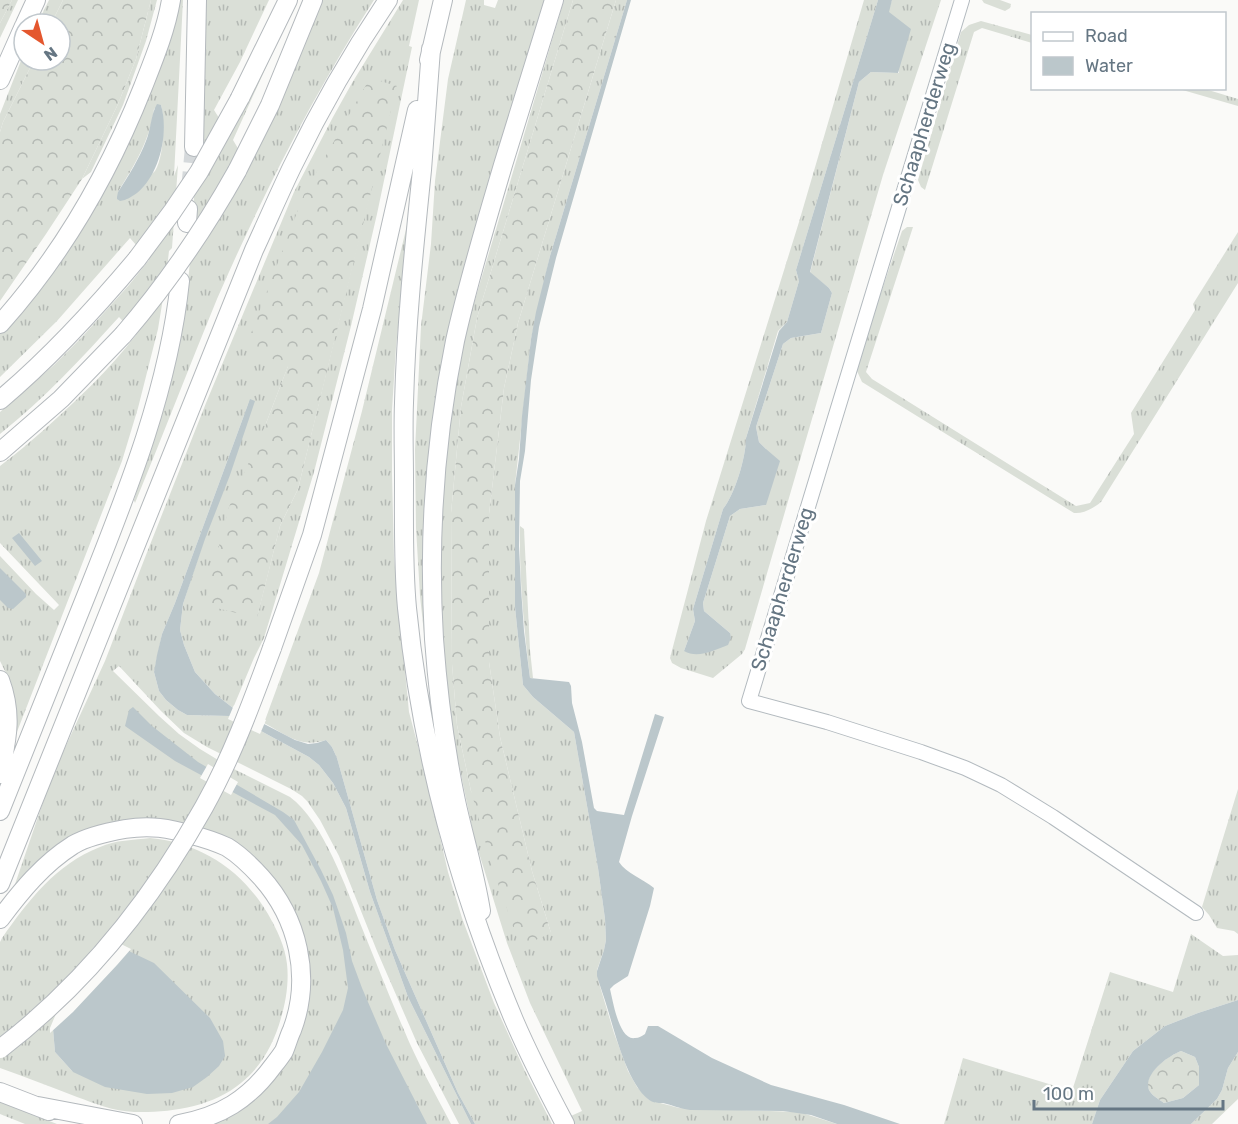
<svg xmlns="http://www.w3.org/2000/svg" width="1238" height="1124" font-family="Rubik,sans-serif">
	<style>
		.grass { fill: url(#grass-tufts); fill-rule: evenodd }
		.forest { fill: url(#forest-crowns) }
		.water { fill: #bbc7cb; fill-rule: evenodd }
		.pier { fill: #fafaf8 }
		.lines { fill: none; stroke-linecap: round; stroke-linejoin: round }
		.highway-tunnel { stroke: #d5d9db; stroke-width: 18; stroke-dasharray: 18 9; stroke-linecap: butt }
		.secondary-casing { stroke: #b3babf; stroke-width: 16 }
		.highway-casing { stroke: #b4b9bd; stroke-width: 20 }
		.secondary { stroke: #fff; stroke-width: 14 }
		.highway { stroke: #fff; stroke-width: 18 }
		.highway-bridge-casing { stroke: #b4b9bd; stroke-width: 20; stroke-linecap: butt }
		.highway-bridge { stroke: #fff; stroke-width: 18 }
		.labels { text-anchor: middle; stroke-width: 6; stroke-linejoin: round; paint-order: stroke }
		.street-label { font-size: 20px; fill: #657683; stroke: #fff }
	</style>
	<defs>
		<pattern id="grass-tufts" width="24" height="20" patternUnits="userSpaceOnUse" patternTransform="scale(1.5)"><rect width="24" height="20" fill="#dadfd7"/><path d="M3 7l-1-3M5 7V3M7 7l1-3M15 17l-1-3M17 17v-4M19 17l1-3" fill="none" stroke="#b4b9b4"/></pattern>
		<pattern id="forest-crowns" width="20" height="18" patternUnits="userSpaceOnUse" patternTransform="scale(1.5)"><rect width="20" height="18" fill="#dadfd7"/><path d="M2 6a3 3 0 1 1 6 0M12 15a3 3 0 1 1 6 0" fill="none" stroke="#b4b9b4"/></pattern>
	</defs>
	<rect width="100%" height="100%" fill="#fafaf8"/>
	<path class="grass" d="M12,0H18L0,38V23Z
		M49,0H63L51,24H37Z
		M151,0H157L146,41L123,105L91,172L82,179L118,104L136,59Z
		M176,0H183L174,176L178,165L172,248L169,251L165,286L158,329L138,408L122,461L15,737L17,717L14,698L9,679L0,661V556L36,594L54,610L59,605L0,543V466C16,454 31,441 46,428C78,399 110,369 136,335L119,317C82,358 44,399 0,434V412L54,365L82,337L129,285L149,260L130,238L57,321L0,377V330L48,272ZM161,105C165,120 164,157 155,171C151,176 126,188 118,192C134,166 150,140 154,109Z
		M205,0H269L240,62L214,110L226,129L295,0L272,54L233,140L246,162L319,0H374C313,95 262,196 217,299C189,367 163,435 135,503L134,500L158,421L186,302L191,251Z
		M403,0H419L409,46L412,47L377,214L351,326L314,472L264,638L254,658L233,708L215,694L195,672L184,645L180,630L183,604L250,399L175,603L162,634L154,672L159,691L166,700L178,710L187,715L229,716L248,724L309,757L319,765L333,783L346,808L370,892L408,997L471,1124H459L417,1043L377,951L339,856L320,820L307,801L302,796L291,789L207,747L184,733L161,711L119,666L113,671L159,716L179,734L200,749L228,766L290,797C323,821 347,890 362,928C376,962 389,996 404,1030C417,1062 435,1093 451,1124H209L274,1077L303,954L237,850L112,825L12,893L52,776L105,661L146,555L206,403L294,192L333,117L352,83ZM396,86L298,489L280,526L257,617L265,426Z
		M466,0H484V5L495,8L498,0H548L442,386L430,650L426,652L420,596L416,528L415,450L421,326L431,244L435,181L448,79Z
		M564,0H573L477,318L461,407L451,513L452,664L457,725L471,791L551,933L532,871L500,737L489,662V514L504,388L518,323L616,0H627L550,256L531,339L515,485V607L523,685L533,697L574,732L598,868L605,919L606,940L604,950L597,970L599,983L614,1033L628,1071L637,1087L649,1100L679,1108L799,1112L837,1124H553L582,1111L530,1003L507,943L474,837L454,741L437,606L446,442L459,366L469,320Z
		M864,0H878L796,270L799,281L787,322L778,331L746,438C746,457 735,494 723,509L693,609L695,621L684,651L730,633L704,611L703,603L730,516L740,509L766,505V449L759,442L756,427L783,344L791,338L821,333L832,293L829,288L810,273L859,82L871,72L899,73L888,12L892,0H941L883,175L745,649L742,654L713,678L681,668L672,663L670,658L706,521L799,222Z
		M982,0H1000L1011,4L1010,8L1005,11L984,3Z
		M981,21L1032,35V43L982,28L974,32L925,190L921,187L918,180L961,32L969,25Z
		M24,53V60H34L3,122L0,132V114Z
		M1179,89H1205L1238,99V106Z
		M410,213L396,347L392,410V474L394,557L409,712L427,780L448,872L462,918L494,1003L525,1071L552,1124H475L458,1093L395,950L377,900L337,758L332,747L326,740C301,749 285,734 264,723L319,573L362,411Z
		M907,227H913L866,372L872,379L1076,506L1090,503L1134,434L1131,413L1195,310L1193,304L1238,232V283L1101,502C1094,508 1083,514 1074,513L862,382L857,371V363L902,231Z
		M520,526L524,529L530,650L533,678H530C524,628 519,577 520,526Z
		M1238,789V934L1234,931L1217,928L1209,915L1202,907Z
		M150,838C201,843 242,870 268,914C277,930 285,946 287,964C289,982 286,1001 281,1018C274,1043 262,1066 241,1083C212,1107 170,1113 134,1112C113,1111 96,1104 77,1097C51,1087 26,1077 0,1068V942L2,938C28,901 56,864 100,847C115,840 134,840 150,838ZM53,1029L73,1072L55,1052Z
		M1191,934L1223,956L1238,955V1000L1198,1013L1165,1026L1133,1051L1100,1100L1092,1124H944L963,1058L1072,1091L1110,972L1173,992Z
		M1238,1052V1099L1212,1124H1191L1217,1099L1222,1090L1228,1068Z
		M0,1102L57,1124H25L0,1114Z"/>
	<path class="forest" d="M0,0H12L0,23Z
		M63,0H151L136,59L118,104L82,179L46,234L0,301V132L3,122L34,60H60V24H51Z
		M573,0H616L518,323L504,388L489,514V662L500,737L532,871L551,933L520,947L493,869L471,791L457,725L452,664L451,513L461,407L477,318Z
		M370,78L397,86L298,489L280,526L257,618L204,605L229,507L265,426L288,366L254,350L250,336L304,194Z
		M1181,1051L1195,1057L1199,1067V1085L1183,1098L1164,1103C1159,1099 1152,1096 1149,1090C1142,1074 1168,1056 1181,1051Z"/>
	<path class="water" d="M627,0H631L556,258L539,327L531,380L525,451L520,481L519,546L521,588L524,631L530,678L569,682L571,686L572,703L582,742L594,808L597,811L624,815L655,714L664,717L632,816L619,862C626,873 643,879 654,888L650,906L628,976L614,985L610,989C613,1001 619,1041 635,1038C639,1038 642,1036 645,1034L648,1026H658L712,1058L771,1085L844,1105L900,1124H837L811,1115L783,1111L690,1110C681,1109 672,1105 663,1103C657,1103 654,1103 649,1100C627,1083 615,1033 607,1007C604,997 600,986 597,976V971L604,950L606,940L605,919L598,868L574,732L533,697L523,685L515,607V485L519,459L522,416L531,339L536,312L550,256Z
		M878,0H892L889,12L911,29L898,73L871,72L859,82L810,272L829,288L832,293L821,333L791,338L783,344L756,427L759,442L766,449L780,461L766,505L740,509L730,516L703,603L704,611L730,633L731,638L728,645C714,650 698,659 684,651L695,621L693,609L723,509C735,494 746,457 746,438L779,331L787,322L799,281L796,270Z
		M157,104L161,105C169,133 160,174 137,193C131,197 127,200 120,201L117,199V197L118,192C129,175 139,159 146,141C151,129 151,114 157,104Z
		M250,399L255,401L230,475L205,539L183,604L180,630L184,645L195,672L215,694L233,708L295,740L308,744L317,743L326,740L332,747L337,758L377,900L395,950L458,1093L475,1124H471L408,997L370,892L346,808L333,783L319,765L309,757L248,724L229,716L187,715L178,710L166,700L159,691L154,672L157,655L162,634L175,603Z
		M19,533L42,561L35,566L12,538Z
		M0,568L26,594V597L13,609L8,608L0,600Z
		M133,707L152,726L198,762L283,812L294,820L321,870L333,895L346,933L352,961L362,988L386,1044L427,1124H268L277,1117L299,1092L322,1052L343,1010L348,988L343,950L333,908L321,881L302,845L275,815L175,761L125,726L129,710Z
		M114,944L154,963L210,1018L223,1041L225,1056L219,1066L207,1077L193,1087L172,1093L147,1094L105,1087L73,1072L55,1052L53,1029Z
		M1238,1000V1052L1228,1068L1222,1090L1217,1099L1191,1124H1092L1100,1100L1133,1051L1165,1026L1198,1013ZM1181,1051L1195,1057L1199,1067V1085L1183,1098L1164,1103C1159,1099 1152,1096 1149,1090C1143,1074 1168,1056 1181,1051Z"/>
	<path class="pier" d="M234,705L266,720L260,734L228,719Z
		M208,764L238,782L231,795L200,778Z
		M104,941L117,942L131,949L117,965L73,1012L50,1033V1028L58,1009L93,948Z"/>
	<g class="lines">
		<path class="highway-tunnel" d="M190,190L194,147"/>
		<defs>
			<path id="secondary" d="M962,0L749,701L827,722L921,752L965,768L1001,785L1053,817L1196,913"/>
			<path id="highway" d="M25,24L36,0
				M431,49C428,89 425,130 422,170C414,248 406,325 404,403C403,428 404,454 404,480C404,522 403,566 407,608C421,749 459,889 514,1020C529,1055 547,1090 565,1124
				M429,60L443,0
				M0,80L24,26
				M240,98L288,0
				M194,147L197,0
				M237,171L270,105L313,0
				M187,223L188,209
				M0,324C62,255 109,173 143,87C154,59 166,30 171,0
				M0,400C50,358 95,309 137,259
				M0,452L61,399L123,335
				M272,648L312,535L372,309L417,110
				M0,680C13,715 7,739 0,774
				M0,811C30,736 60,661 90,586C129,488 169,387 180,281
				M0,884L254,250C267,222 279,194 292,167C320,109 352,53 388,0
				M481,911C475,873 464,838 456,801C445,748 438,694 434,639C428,540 435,438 455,341C468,282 486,223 503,165C520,110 537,55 554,0
				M0,919C21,891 43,864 73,845C88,836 108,832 125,829C150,825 169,828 192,835C204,838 216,842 227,847C240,855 251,866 261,877C298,918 312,977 292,1030C289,1036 287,1044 284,1051C281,1056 277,1061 273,1066C249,1099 220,1117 179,1124
				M0,1092L49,1111
				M38,1106L133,1124"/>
		</defs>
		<use href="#secondary" class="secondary-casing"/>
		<use href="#highway" class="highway-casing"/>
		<use href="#secondary" class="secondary"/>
		<use href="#highway" class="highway"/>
		<defs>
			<path id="highway-bridge" d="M137,259L172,212L199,172L240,98
				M123,335C167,284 204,230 237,171
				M0,1049C85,984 152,900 204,807C232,757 252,702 272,648"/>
		</defs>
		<use href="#highway-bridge" class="highway-bridge-casing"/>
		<use href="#highway-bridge" class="highway-bridge"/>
	</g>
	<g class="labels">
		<g class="street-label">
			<text transform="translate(924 124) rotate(-73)" y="7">Schaapherderweg</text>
			<text transform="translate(782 589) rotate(-73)" y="7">Schaapherderweg</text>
		</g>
	</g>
	<rect x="1031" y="12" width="195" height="78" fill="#ffffff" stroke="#c1c8cd" stroke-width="1.5"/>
	<rect x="1043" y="32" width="30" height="9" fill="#ffffff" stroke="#c1c8cd" stroke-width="1.5"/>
	<text x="1085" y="42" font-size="18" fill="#657683">Road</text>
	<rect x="1043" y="57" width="30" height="18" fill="#bbc7cb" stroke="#c1c8cd" stroke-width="1.5"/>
	<text x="1085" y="72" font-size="18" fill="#657683">Water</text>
	<g transform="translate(42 42) rotate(144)"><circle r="28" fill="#ffffff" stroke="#c1c8cd" stroke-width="1.5"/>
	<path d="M0-4.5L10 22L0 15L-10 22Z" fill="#e4572e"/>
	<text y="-9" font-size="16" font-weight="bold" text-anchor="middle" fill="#657683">N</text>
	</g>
	<path d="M1034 1100v9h189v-9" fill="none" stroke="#657683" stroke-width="3"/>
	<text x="1043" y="1100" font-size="18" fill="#657683" stroke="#ffffff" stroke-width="4.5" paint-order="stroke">100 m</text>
</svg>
